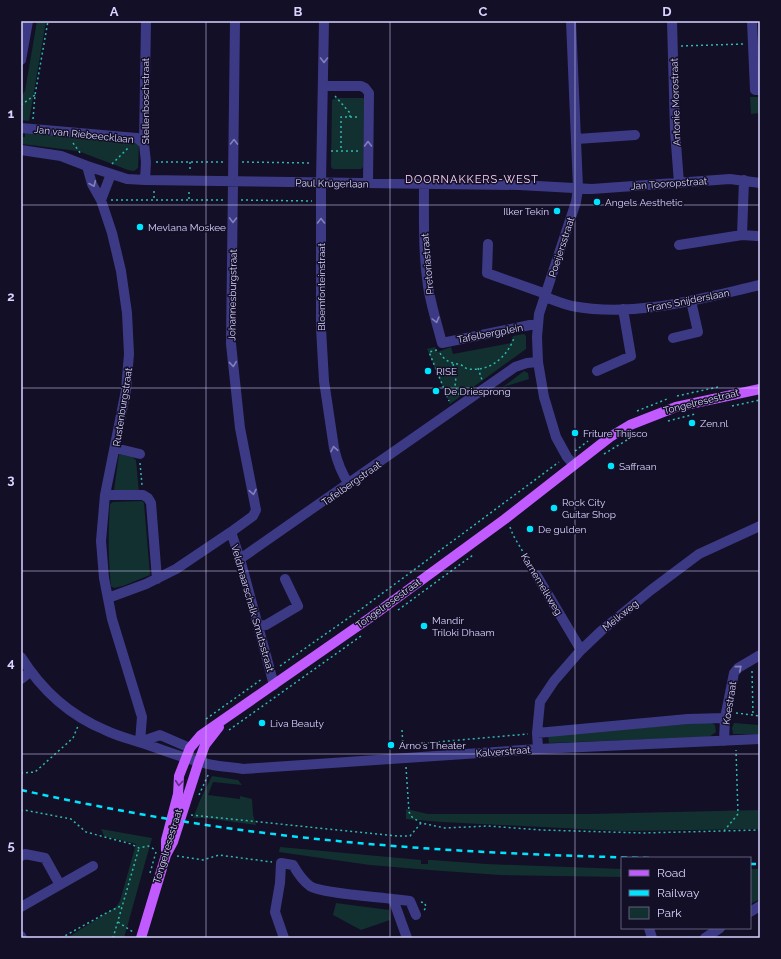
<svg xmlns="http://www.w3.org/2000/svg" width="781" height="959" font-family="Raleway,sans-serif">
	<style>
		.green { fill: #12302f }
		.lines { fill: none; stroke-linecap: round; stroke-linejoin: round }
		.path { stroke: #2fb8b0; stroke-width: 1.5; stroke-dasharray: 2 3; stroke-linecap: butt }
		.minor { stroke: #3d3a85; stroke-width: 10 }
		.major { stroke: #c25bff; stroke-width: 10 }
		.rail { stroke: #00e5ff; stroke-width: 2.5; stroke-dasharray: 6 5; stroke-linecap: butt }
		.oneway { stroke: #837fbc }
		.oneway2 { stroke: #623188 }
		.grid { fill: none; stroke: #d9d4ff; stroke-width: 1; stroke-opacity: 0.55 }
		.poi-dot { fill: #00e5ff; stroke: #130f26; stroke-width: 1.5 }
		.labels { text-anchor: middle; stroke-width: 3; stroke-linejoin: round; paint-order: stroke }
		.street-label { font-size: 10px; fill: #d9d4ff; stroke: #130f26 }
		.poi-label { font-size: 10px; fill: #d9d4ff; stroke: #130f26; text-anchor: start }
		.neighbourhood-label { font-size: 11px; letter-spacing: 1px; fill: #ffd6f0; stroke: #130f26 }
		.neatline { fill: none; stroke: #d9d4ff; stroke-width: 1.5 }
		.grid-label { font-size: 13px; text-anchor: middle; font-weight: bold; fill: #d9d4ff }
	</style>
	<rect width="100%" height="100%" fill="#130f26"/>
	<path class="green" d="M37,21H46L29,121L21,120C21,112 19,97 25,91Z
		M750,97H760V113L751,114Z
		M336,98H363L364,99L363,167L361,169H333L331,167L332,100Z
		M25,133L139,143L138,168L134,171L128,170L78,151L22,144V137H25Z
		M524,334L526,336V349L450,404L427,349L435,347L437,352L451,347L453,354L511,343L513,336Z
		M524,371L528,373L529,379L503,387Z
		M119,454L132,457L136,460L139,493L115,492L114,490Z
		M142,501L144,503L150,575L123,586L114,588L111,586C108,558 108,531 110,504L113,502Z
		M710,722L715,725L716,732L709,737L549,743L548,736Z
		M734,723L759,725L758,734H733L732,728Z
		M212,776L238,780L242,785L213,782L208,795L240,799V796L252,799L253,815L256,825L205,818H193L201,798Z
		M406,809L428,814H588L760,810V829L621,831L442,822L406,819Z
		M101,829L152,838L124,938H67L116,907L120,901L136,844L104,836Z
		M280,847L421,860V864H428V860H432L486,864L622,869V877L500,875L429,870L370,865L279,852Z
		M750,869H760V899L750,904Z
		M336,903L389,910L390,920L361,930L333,915Z"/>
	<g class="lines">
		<path class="path" d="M681,46L743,44
			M335,96L350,113V117
			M21,105L35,95
			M33,119L35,95L48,21
			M73,143L81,154
			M331,151H341
			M358,151H341V117H360
			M156,162H224
			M190,162V172
			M242,162L312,163
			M112,164L129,147
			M154,198V190
			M189,199V190
			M111,200H224
			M241,200L312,201
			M437,350L429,352L449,401
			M440,353C444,360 450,363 458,364C462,364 464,368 468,369C490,372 507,357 514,338
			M453,364L456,377L455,386L459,395
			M478,368L482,380
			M677,396L718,387
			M732,406L760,400
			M637,411L667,399
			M668,421L695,414
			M575,451L588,441
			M604,454L617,446L642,431
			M140,463L142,485
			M510,527L513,535L532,567
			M398,610L473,555
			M280,666L364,607L559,462
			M752,671L753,715
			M736,713L760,716
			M206,719L262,679
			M229,730L361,636
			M402,730L403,746
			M403,745L528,734
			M406,767L409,812L412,817L421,823L445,828L488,826L541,830L643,833L760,830
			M21,773L35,772L73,738L78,726
			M199,795L209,773
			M21,811L24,810L71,819L86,832L131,844L139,848L148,846L156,850
			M191,815L397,836H410L421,823
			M724,831L738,814L736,750
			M177,856L203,860L219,855L272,862
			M150,873L156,852
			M421,902L425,903L426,908L424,910
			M118,922L133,932
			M61,938L108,912L121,906
			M113,938L139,848"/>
		<path class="minor" d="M324,21L321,182V328L324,381L334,448C337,461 341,473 349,484
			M571,21L578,188L576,202L539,314L537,337L538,362L544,397L556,437L567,457L574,465
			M672,21L675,131L679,183
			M752,21L755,90H760
			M21,60L28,21
			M324,86H361L365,88L369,93L368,183
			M21,128L137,138L144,144
			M577,139L635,135
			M21,150L61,156L87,166L127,179L145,180L519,185L592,189L730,179L760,183
			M87,166L92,184L101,200L112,233L121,271L127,313L129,354L126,390L105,495L101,541L104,578L112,619L142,717L140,742
			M145,180L146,162L144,144L146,21
			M424,184C424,218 423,252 428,286C431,305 437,324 442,343L530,325H538
			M101,200L111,174
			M742,235L744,180
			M488,244L487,273L546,294
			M679,245L742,235L757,236
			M545,297C554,300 563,304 572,306C635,318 698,299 760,285
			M673,338L698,332L691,301
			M597,371L631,356L623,309
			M115,448L140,454
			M105,495H143L148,498L151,503L157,579
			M231,532L240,559L274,685
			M240,559L515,367L527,363L538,362
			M537,576L581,650
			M108,598L146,584L176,569L231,532L253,516L256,510L240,428L231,344L235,21
			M258,626L266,625L298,606L285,579
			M21,657C41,689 69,715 105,730C119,737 134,740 148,745C169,752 191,761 213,765C223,767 233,767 243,769L538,749L760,739
			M21,679L30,672
			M537,733L688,719L725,718
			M724,741L725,718L734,673L738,668L760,655
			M140,742L160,735L190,748
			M538,749L537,733L540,702L554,681L581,650L601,631L651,590L699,554L760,526
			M21,856L25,854L45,858L60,885
			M393,899L410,901L416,915
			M21,907L93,866
			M750,912L760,906
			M649,928L652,938
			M21,936L22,938
			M284,938L275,912L280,883L281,863L293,865C297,872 303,881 310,886C319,893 379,897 393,899L407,938
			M705,938L720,928"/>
		<path class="major" d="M166,855V840L178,794L179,776L190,748L201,735L371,617L505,519L610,437L630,425L676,407L760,389
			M141,938L166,855L173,842L199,761L205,745L219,727"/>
		<path class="rail" d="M21,790C102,808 183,823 265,833C393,849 521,855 649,858
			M750,864H760"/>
	</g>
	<defs><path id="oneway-chevron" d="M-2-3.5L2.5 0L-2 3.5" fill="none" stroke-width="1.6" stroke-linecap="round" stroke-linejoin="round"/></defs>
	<g class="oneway">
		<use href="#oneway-chevron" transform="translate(324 60) rotate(90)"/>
		<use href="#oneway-chevron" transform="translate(234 142) rotate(-89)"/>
		<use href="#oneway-chevron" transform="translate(368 144) rotate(-90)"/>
		<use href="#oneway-chevron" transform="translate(93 184) rotate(67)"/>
		<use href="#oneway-chevron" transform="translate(233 220) rotate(91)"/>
		<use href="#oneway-chevron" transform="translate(321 221) rotate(-90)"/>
		<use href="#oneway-chevron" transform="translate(436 320) rotate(75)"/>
		<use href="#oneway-chevron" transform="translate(233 364) rotate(84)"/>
		<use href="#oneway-chevron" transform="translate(334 449) rotate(-101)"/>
		<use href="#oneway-chevron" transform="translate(253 492) rotate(79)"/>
		<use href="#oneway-chevron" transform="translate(739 668) rotate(-40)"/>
	</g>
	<use class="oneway2" href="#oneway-chevron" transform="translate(179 783) rotate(95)"/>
	<path class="grid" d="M206,21V938M390,21V938M575,21V938M21,205H760M21,388H760M21,571H760M21,754H760"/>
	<g class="poi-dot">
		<circle cx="597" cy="202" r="4"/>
		<circle cx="557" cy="211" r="4"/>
		<circle cx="140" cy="227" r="4"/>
		<circle cx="428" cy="371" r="4"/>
		<circle cx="436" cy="391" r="4"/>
		<circle cx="692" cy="423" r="4"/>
		<circle cx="575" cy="433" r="4"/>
		<circle cx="611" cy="466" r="4"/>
		<circle cx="554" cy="508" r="4"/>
		<circle cx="530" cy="529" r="4"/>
		<circle cx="424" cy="626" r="4"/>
		<circle cx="262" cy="723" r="4"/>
		<circle cx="391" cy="745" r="4"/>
	</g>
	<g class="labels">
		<g class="street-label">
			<text transform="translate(145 101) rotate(-90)" y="4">Stellenboschstraat</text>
			<text transform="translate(675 102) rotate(-92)" y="4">Antonie Morostraat</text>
			<text transform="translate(84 134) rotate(6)" y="4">Jan van Riebeecklaan</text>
			<text transform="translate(332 183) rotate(1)" y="4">Paul Krügerlaan</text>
			<text transform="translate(669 183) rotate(-4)" y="4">Jan Tooropstraat</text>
			<text transform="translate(561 247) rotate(-72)" y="4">Poeijersstraat</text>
			<text transform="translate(427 264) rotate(-95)" y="4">Pretoriastraat</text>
			<text transform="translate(321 287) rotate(-90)" y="4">Bloemfonteinstraat</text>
			<text transform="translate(232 295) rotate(-89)" y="4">Johannesburgstraat</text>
			<text transform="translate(688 300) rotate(-11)" y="4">Frans Snijderslaan</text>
			<text transform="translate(490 333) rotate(-11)" y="4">Tafelbergplein</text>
			<text transform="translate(701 401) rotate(-14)" y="4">Tongelresestraat</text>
			<text transform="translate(122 407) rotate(-81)" y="4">Rustenburgstraat</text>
			<text transform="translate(351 483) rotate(-35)" y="4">Tafelbergstraat</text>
			<text transform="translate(542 584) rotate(59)" y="4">Karnemelkweg</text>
			<text transform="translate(388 603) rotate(-36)" y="4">Tongelresestraat</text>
			<text transform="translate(253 608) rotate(74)" y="4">Veldmaarschalk Smutsstraat</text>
			<text transform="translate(620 615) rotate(-39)" y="4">Melkweg</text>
			<text transform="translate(729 703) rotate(-81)" y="4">Koestraat</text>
			<text transform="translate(503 751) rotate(-4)" y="4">Kalverstraat</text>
			<text transform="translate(167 846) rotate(-73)" y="4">Tongelresestraat</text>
		</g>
		<g class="poi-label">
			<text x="605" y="206">Angels Aesthetic</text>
			<text x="549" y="215" text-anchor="end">Ilker Tekin</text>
			<text x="148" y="231">Mevlana Moskee</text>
			<text x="436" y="375">RISE</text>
			<text x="444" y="395">De Driesprong</text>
			<text x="700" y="427">Zen.nl</text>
			<text x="583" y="437">Friture Thijsco</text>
			<text x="619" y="470">Saffraan</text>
			<text x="562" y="506">Rock City<tspan x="562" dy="12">Guitar Shop</tspan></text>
			<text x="538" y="533">De gulden</text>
			<text x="432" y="624">Mandir<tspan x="432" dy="12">Triloki Dhaam</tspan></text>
			<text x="270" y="727">Liva Beauty</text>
			<text x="399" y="749">Arno's Theater</text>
		</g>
		<g class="neighbourhood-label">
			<text x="472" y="183">DOORNAKKERS-WEST</text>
		</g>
	</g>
	<rect width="781" height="959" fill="none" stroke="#130f26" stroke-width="44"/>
	<rect x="621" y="857" width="130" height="72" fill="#130f26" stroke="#625e7d"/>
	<rect x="629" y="870" width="20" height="6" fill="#c25bff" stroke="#625e7d"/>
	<text x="657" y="877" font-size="12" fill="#d9d4ff">Road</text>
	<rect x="629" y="890" width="20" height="6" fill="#00e5ff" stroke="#625e7d"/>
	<text x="657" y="897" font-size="12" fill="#d9d4ff">Railway</text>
	<rect x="629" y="907" width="20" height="12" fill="#12302f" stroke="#625e7d"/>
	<text x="657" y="917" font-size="12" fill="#d9d4ff">Park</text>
	<rect x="22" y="22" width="737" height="915" class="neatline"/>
	<g class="grid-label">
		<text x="114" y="16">A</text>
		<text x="298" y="16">B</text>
		<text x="483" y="16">C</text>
		<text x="667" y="16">D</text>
		<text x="11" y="118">1</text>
		<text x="11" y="301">2</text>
		<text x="11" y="484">3</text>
		<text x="11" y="667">4</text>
		<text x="11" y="850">5</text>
	</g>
</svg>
